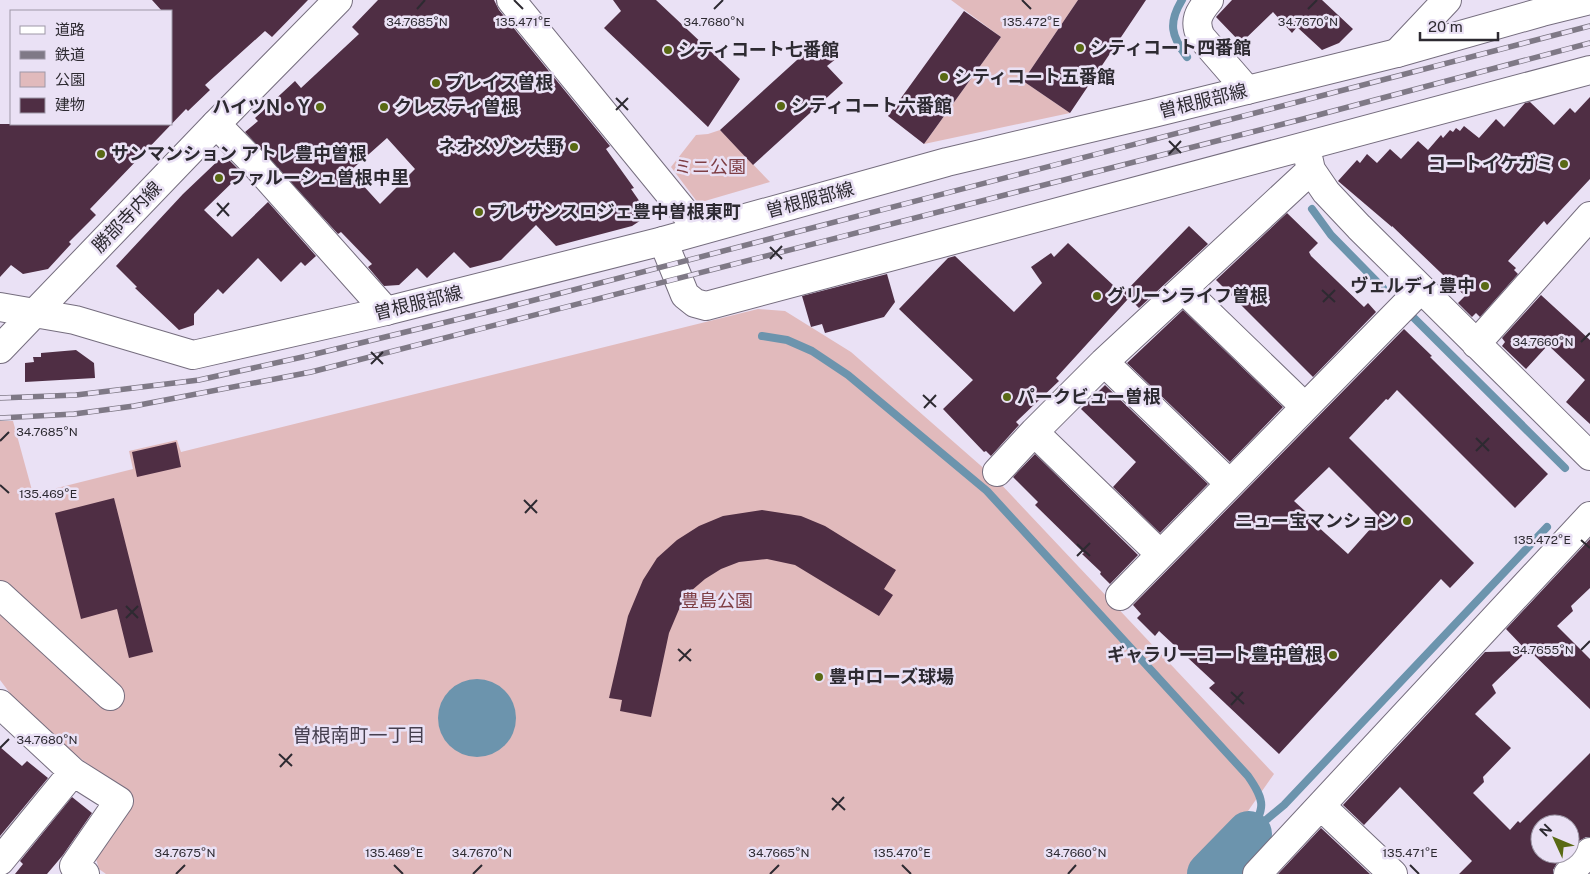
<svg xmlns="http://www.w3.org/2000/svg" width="1590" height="874" font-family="'Public Sans','Noto Sans JP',sans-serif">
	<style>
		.green { fill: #e1babc }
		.water { fill: #6c94ad }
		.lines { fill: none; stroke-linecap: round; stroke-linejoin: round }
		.stream { stroke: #6c94ad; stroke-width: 8 }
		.river { stroke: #6c94ad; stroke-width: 46 }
		.building { fill: #4f2e44; fill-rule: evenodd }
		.street-casing { stroke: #756d7e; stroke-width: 30 }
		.secondary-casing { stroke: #756d7e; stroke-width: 30 }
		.street { stroke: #fff; stroke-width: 28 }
		.secondary { stroke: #fff; stroke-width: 28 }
		.rail-casing { stroke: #7f7986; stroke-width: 5.5 }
		.rail { stroke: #eae1f5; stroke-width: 4; stroke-dasharray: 11; stroke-linecap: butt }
		.ticks { fill: none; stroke: #2d2a31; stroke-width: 2 }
		.poi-dot { fill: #596914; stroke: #eae1f5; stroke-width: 2 }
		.labels { text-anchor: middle; stroke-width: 5; stroke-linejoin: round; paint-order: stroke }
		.poi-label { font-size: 18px; font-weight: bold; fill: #2d2a31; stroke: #eae1f5; text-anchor: start }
		.street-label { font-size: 18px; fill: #2d2a31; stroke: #eae1f5 }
		.park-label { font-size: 18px; fill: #7e3e44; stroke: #eae1f5 }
		.neighbourhood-label { font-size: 19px; fill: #463f4f; stroke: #eae1f5 }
		.ticks-label { font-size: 12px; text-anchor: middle; fill: #2d2a31; stroke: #eae1f5; stroke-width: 5; stroke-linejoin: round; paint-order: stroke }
	</style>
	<rect width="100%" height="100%" fill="#eae1f5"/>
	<path class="green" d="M951,0H1078L1023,81L1070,113L924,144L1001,37Z
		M720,130L770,182L698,203L671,167L696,135L708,134Z
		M758,309L785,311L851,352L996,479L1274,774L1241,821L1189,874H106L99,869L96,859L134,799L31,721L0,680V421H13L33,494L133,469L129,451L177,440L181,452Z"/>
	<path class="water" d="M438 718a39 39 0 1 1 78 0a39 39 0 1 1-78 0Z"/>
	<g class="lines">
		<path class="stream" d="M1182,0C1168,23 1171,36 1187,57
			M1312,209L1331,235L1383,288
			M1411,315L1565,468
			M762,336L787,340L812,351L848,375L987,491L1248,776C1266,802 1265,808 1249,834
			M1254,830L1284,805L1547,527"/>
		<path class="river" d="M1210,874L1249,834"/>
	</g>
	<path class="building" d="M152,0H308L272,37L265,31L205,85L210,90L188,111L186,109L90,209L96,215L69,242L71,244L48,269L23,274L11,265L0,277V124H171V11H162Z
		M378,0H494L499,10L610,146L606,149L634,188L631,189L649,215L632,226L556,246L536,225L501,260L470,268L454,252L427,278L417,268L399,285L384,286L368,267L372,264L341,232L338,234L245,132L258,121L255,118L295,81L301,88L359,34L352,27ZM387,138L415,169L380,204L350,171Z
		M613,0H656L740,79L708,127L604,28L621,11Z
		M1078,0H1146L1070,113L1023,81Z
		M1232,0H1322L1353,29L1339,43L1322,50L1297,27L1292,33L1273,12L1241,43L1216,17Z
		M964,11L1001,37L924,144L888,116Z
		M819,40L837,58L827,66L843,83L753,165L720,130Z
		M1590,97V179L1547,225L1544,221L1508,261L1516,268L1514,270L1518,274L1480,317L1476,313L1472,317L1458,303L1465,296L1392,226V227L1338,181L1357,160L1360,163L1367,154L1377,163L1390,149L1401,159L1418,141L1428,150L1441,135L1443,138L1450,130L1453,132L1456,128L1460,131L1464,126L1479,138L1496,119L1504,127L1525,103L1530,102L1554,125L1570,108L1575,113Z
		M224,155L242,173L204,210L232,237L268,202L316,256L305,266L301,262L281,282L258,258L223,294L218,289L194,314V325L179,330L135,288L137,287L116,266L183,194Z
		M1287,213L1318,243L1309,252L1311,256L1364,307L1368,303L1376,312L1313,377L1216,280Z
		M1189,226L1208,244L1139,308L1124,293Z
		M1068,243L1128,299L1056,378L1059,381L1016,422L1019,425L991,456L986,451L984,452L943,409L973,380L899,309L948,258L955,256L1014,312L1042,283L1031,267L1051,253L1054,257Z
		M887,274L895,302L884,317L825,333L822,324L811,327L802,296Z
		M1541,295L1590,340V424L1566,402L1585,380L1548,345L1526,369L1502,346L1505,342L1502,338Z
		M1183,310L1283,407L1230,462L1127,363Z
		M1404,329L1432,356L1430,357L1548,474L1515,508L1397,390L1388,400L1386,399L1349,438L1474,563L1450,588L1441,579L1279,754L1209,688L1215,683L1159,631L1155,636L1137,618L1141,614L1133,605ZM1329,467L1380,518L1348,554L1315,524L1317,522L1294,501Z
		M76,350L94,363L95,378L25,382V363L34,362L33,357H41V353Z
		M1105,385L1208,484L1160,533L1113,487L1136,462L1081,409Z
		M176,442L181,467L137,477L132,452Z
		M1035,454L1138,555L1110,584L1100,574L1101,572L1082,554L1084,553L1035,505L1038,502L1013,477Z
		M114,498L153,652L129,658L117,609L81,619L55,513Z
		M762,510L801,516L825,526L896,570L884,589L893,595L879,616L795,565L767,559L739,562L721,569L705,579L691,591L680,607L669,633L651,717L620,711L622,700L609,698L628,616L643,580L657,558L677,540L699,526L723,516Z
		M1590,539V588L1571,606L1573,611L1557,626L1590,659V709L1533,654L1531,655L1527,651L1492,685L1496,693L1475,714L1511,748L1483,777L1484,782L1473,793L1510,830L1518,821L1520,823L1590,753V837H1586L1579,841L1570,850V824H1540V854H1566L1557,863L1553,870V874H1459L1472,861L1400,787L1364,825L1343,805L1485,652L1527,651L1506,629Z
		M0,747L22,766L27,761L48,778L0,836Z
		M72,797L92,813L63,855L47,874H15L23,864L20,861Z
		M1321,828L1370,874H1278Z"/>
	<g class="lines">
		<defs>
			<path id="street" d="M511,0L699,230
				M1209,0C1199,12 1193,21 1201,37L1247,90
				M1397,53L1542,12L1590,0
				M1397,53L1447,0
				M216,124L255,164L386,311
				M1307,152L1311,170L1326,192L1359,227L1590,456
				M663,241L685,295L695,303L706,306L1590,70
				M1183,289L1304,406
				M1476,344L1590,216
				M1104,362L1229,483
				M1034,432L1160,554
				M997,472L1034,432L1104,362L1311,170
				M0,595L110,696
				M1120,596L1421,289
				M0,704L73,772L119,801L74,866L85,874
				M1321,806L1393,874
				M0,861L73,772
				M1257,874L1590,516
				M1568,874L1590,852"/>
			<path id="secondary" d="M0,307L75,320L193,355L386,311L663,241L947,162L1154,113L1397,53
				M0,349L216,124L338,0"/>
		</defs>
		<use href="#street" class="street-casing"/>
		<use href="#secondary" class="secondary-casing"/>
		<use href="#street" class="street"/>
		<use href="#secondary" class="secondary"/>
		<defs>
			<path id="rail" d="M0,398L76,395L199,380L307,356L496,310L1590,26
				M0,418L74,414L134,406L311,372L1303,119L1590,43"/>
		</defs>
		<use href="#rail" class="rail-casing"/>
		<use href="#rail" class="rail"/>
	</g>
	<path class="ticks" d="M514,0L523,9M1022,0L1031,9M417,9L425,0M714,9L723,0M1308,9L1317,0M616,98L628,110M616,110L628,98M1169,141L1181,153M1169,154L1181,141M217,203L229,216M217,216L229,203M770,247L782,259M770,259L782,246M1322,290L1335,302M1323,302L1335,290M1581,342L1590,333M371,352L383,364M371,364L383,352M923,395L936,407M924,408L936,395M1476,438L1489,451M0,441L9,432M1476,451L1489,438M0,485L9,493M524,500L537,513M525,513L537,500M1581,540L1590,548M1077,544L1090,556M1077,556L1090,543M126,606L138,618M126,618L138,606M678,649L691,661M1581,650L1590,641M679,661L691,649M1231,692L1244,704M1231,705L1243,692M0,748L9,739M279,754L292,766M280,767L292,754M832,798L845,810M832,810L844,797M394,865L403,874M902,865L911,874M1410,865L1419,874M176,874L185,865M473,874L482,865M770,874L779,865M1068,874L1076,865"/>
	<g class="poi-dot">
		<circle cx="1080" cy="48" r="5"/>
		<circle cx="668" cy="50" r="5"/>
		<circle cx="944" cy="77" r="5"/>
		<circle cx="436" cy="83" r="5"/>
		<circle cx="781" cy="106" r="5"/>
		<circle cx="320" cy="107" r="5"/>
		<circle cx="384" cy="107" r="5"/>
		<circle cx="574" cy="147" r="5"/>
		<circle cx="101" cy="154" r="5"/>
		<circle cx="1564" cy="164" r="5"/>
		<circle cx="219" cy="178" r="5"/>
		<circle cx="479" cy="212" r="5"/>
		<circle cx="1485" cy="286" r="5"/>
		<circle cx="1097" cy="296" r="5"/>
		<circle cx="1007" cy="397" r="5"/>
		<circle cx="1407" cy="521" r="5"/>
		<circle cx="1333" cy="655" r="5"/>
		<circle cx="819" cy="677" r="5"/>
	</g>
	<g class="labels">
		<g class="poi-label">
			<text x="1090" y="54">シティコート四番館</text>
			<text x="678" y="56">シティコート七番館</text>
			<text x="954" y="83">シティコート五番館</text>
			<text x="446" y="89">プレイス曽根</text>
			<text x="791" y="112">シティコート六番館</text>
			<text x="310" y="113" text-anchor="end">ハイツN・Y</text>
			<text x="394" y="113">クレスティ曽根</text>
			<text x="564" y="153" text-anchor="end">ネオメゾン大野</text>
			<text x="111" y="160">サンマンション アトレ豊中曽根</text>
			<text x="1554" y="170" text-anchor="end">コートイケガミ</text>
			<text x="229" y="184">ファルーシュ曽根中里</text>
			<text x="489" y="218">プレサンスロジェ豊中曽根東町</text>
			<text x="1475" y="292" text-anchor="end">ヴェルディ豊中</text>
			<text x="1107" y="302">グリーンライフ曽根</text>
			<text x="1017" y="403">パークビュー曽根</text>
			<text x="1397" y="527" text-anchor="end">ニュー宝マンション</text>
			<text x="1323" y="661" text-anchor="end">ギャラリーコート豊中曽根</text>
			<text x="829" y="683">豊中ローズ球場</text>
		</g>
		<g class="street-label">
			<text transform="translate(1203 101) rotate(-14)" y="6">曽根服部線</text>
			<text transform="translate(810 200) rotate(-15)" y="6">曽根服部線</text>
			<text transform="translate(127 217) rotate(-46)" y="6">勝部寺内線</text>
			<text transform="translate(418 303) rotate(-14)" y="6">曽根服部線</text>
		</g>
		<g class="park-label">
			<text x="710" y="173">ミニ公園</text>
			<text x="717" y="607">豊島公園</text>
		</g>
		<g class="neighbourhood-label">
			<text x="359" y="742">曽根南町一丁目</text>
		</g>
	</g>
	<g class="ticks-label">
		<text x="523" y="26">135.471°E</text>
		<text x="1031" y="26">135.472°E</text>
		<text x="417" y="26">34.7685°N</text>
		<text x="714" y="26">34.7680°N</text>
		<text x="1308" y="26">34.7670°N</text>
		<text x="1543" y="346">34.7660°N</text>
		<text x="47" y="436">34.7685°N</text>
		<text x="48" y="498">135.469°E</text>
		<text x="1542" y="544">135.472°E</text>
		<text x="1543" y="654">34.7655°N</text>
		<text x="47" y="744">34.7680°N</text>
		<text x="185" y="857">34.7675°N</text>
		<text x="482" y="857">34.7670°N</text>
		<text x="779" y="857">34.7665°N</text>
		<text x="1076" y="857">34.7660°N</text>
		<text x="394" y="857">135.469°E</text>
		<text x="902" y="857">135.470°E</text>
		<text x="1410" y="857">135.471°E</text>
	</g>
	<rect x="10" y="10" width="162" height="115" fill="#eae1f5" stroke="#9e98a7"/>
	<rect x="20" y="26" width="25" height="8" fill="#ffffff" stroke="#9e98a7"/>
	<text x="55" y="35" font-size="15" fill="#2d2a31">道路</text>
	<rect x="20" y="51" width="25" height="8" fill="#7f7986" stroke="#9e98a7"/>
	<text x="55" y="60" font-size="15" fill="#2d2a31">鉄道</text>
	<rect x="20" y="72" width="25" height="15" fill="#e1babc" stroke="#9e98a7"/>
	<text x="55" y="85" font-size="15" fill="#2d2a31">公園</text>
	<rect x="20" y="98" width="25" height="15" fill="#4f2e44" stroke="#9e98a7"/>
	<text x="55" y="110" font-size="15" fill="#2d2a31">建物</text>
	<g transform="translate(1555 839) rotate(314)"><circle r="24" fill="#eae1f5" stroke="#9e98a7"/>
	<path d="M0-4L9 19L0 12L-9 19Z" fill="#596914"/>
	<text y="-8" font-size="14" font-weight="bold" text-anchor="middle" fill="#2d2a31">N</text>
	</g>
	<path d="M1420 32v8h78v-8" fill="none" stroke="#2d2a31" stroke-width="2.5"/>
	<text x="1428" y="32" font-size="15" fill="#2d2a31" stroke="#eae1f5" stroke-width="4" paint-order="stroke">20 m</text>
</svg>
